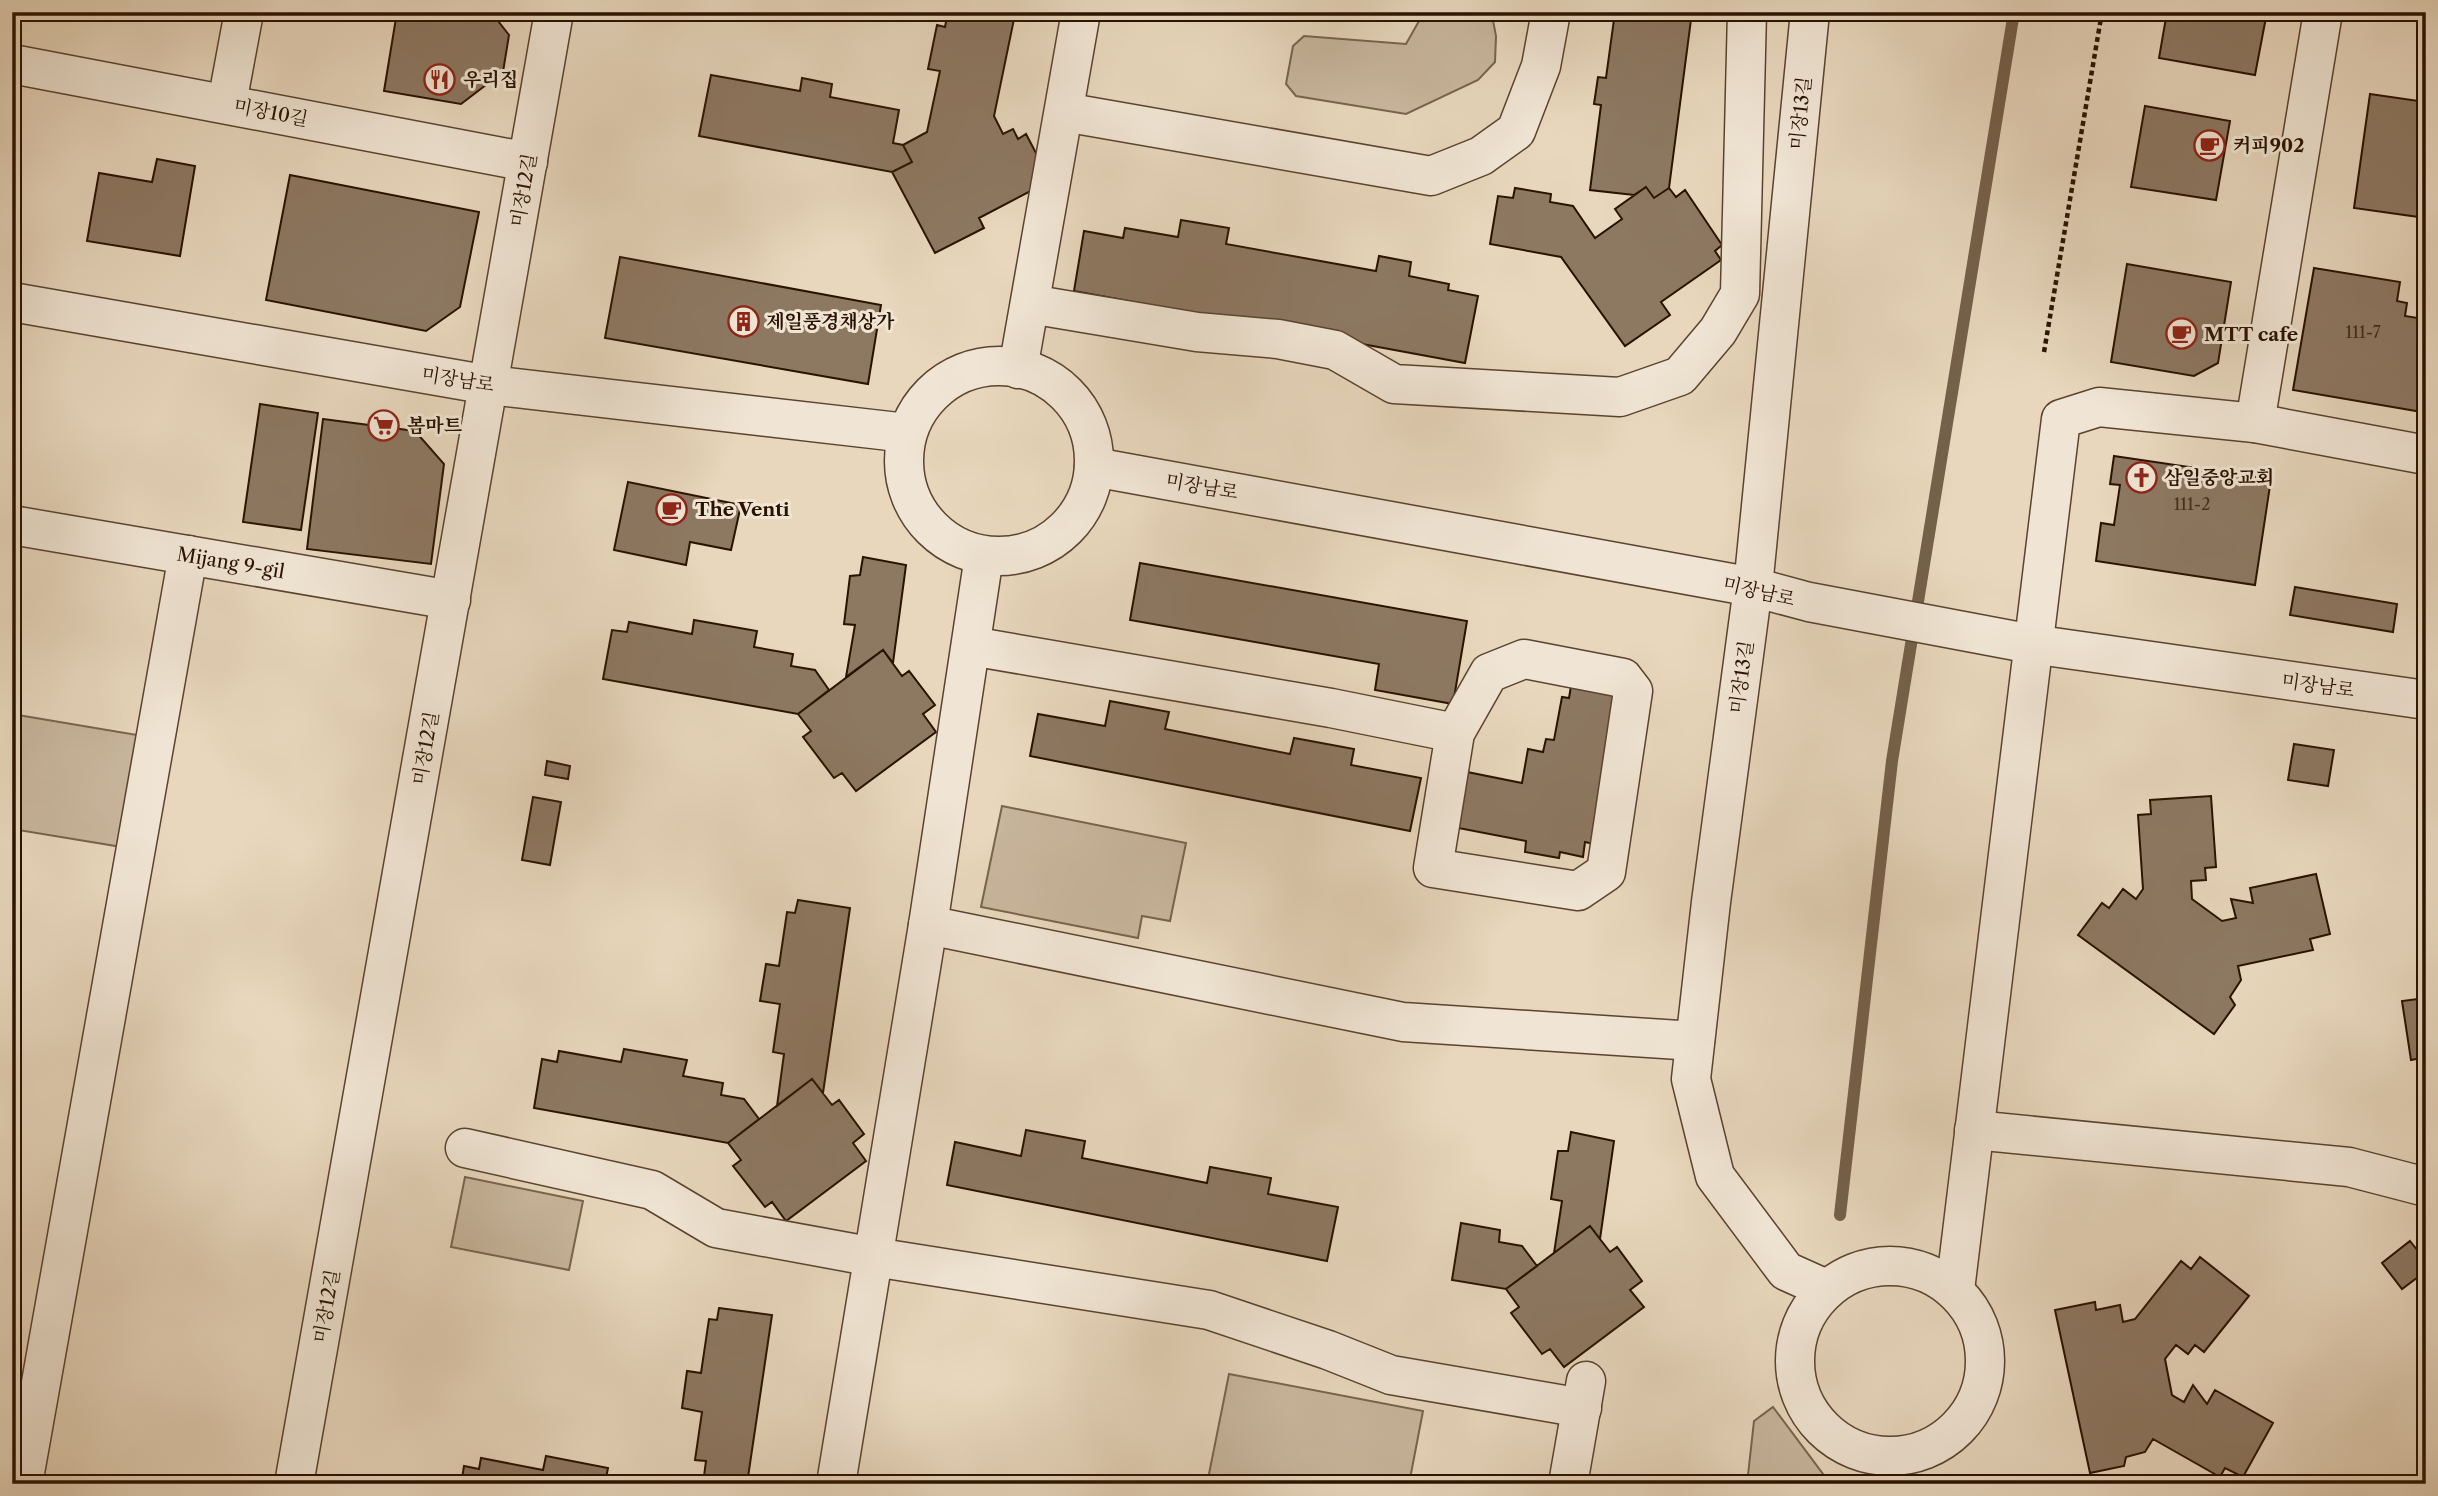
<svg xmlns="http://www.w3.org/2000/svg" width="2438" height="1496" font-family="'Libre Caslon Text','Noto Serif KR',serif">
	<style>
		.green { fill: #c8b69d; stroke: #79644e; stroke-width: 2 }
		.lines { fill: none; stroke-linecap: round; stroke-linejoin: round }
		.stream { stroke: #75604b; stroke-width: 12 }
		.building { fill: #8d7862; stroke: #2a1200; stroke-width: 2 }
		.minor-casing { stroke: #5a432f; stroke-width: 41 }
		.path { stroke: #2a1200; stroke-width: 4.5; stroke-dasharray: 5 3.5; stroke-linecap: butt }
		.minor { stroke: #f0e5d4; stroke-width: 38 }
		.labels { text-anchor: middle; stroke-width: 6; stroke-linejoin: round; paint-order: stroke }
		.number-label { font-size: 16px; fill: #432c18 }
		.poi-label { font-size: 19px; font-weight: bold; fill: #2a1200; stroke: #f0e5d4; text-anchor: start }
		.street-label { font-size: 19px; fill: #2a1200; stroke: #f0e5d4 }
	</style>
	<rect width="100%" height="100%" fill="#e8d7bd"/>
	<filter id="stains"><feTurbulence type="fractalNoise" baseFrequency=".00286" numOctaves="4"/><feColorMatrix values="0 0 0 0 .2 0 0 0 0 .09 0 0 0 0 .02 0 0 0 .5 -.17"/></filter>
	<radialGradient id="worn" r=".72"><stop offset=".6" stop-color="#630" stop-opacity="0"/><stop offset="1" stop-color="#630" stop-opacity=".3"/></radialGradient>
	<path class="green" d="M1429,12H1488L1492,15L1496,36L1495,62L1478,80L1406,114L1296,96L1286,84L1293,46L1304,36L1406,44L1419,21Z
		M12,714L155,738L134,849L12,829Z
		M1002,806L1186,843L1170,921L1142,916L1138,938L981,907Z
		M465,1177L583,1201L569,1270L451,1247Z
		M1229,1374L1423,1411L1409,1484H1207Z
		M1773,1407L1823,1474L1825,1484H1747L1754,1421Z"/>
	<g class="lines">
		<path class="stream" d="M1840,1215L1892,761L2014,12"/>
	</g>
	<path class="building" d="M397,12H491L509,35L503,72L461,104L384,91Z
		M948,12H982L1014,19L994,116L1003,134L1013,129L1018,139L1026,134L1047,174L1044,184L979,218L984,228L935,253L892,172L912,162L903,145L927,132L940,71L928,69L937,25L945,27Z
		M1615,12H1692L1669,188L1654,198L1646,187L1634,195L1590,190L1601,105L1594,104L1598,77L1606,78Z
		M2167,12H2267L2255,75L2159,58Z
		M711,75L800,91L802,78L832,84L830,97L899,110L893,143L903,145L912,162L892,172L699,136Z
		M2370,94L2426,102V218L2354,208Z
		M2145,106L2230,121L2216,200L2131,187Z
		M157,159L195,166L180,256L87,241L99,173L152,182Z
		M290,175L479,212L460,307L426,331L266,300Z
		M1646,187L1654,198L1669,188L1676,197L1685,190L1722,245L1715,251L1721,260L1661,302L1670,315L1625,346L1561,257L1490,244L1498,196L1513,198L1515,188L1551,194L1550,202L1573,206L1595,238L1622,219L1615,209Z
		M1181,220L1229,228L1226,244L1376,271L1379,256L1411,262L1409,276L1449,284L1448,290L1478,296L1465,363L1074,291L1084,231L1123,238L1125,228L1178,237Z
		M620,257L881,305L868,384L605,338Z
		M2127,264L2231,282L2218,363L2194,376L2111,362Z
		M2314,268L2400,282L2397,301L2407,303L2405,316L2424,319L2420,344L2426,345V386L2422,412L2293,390Z
		M260,404L318,413L301,530L243,522Z
		M323,419L415,431L444,464L431,564L307,549Z
		M2114,456L2271,479L2255,585L2096,561L2101,523L2114,525L2120,485L2110,484Z
		M628,482L741,505L731,550L690,542L686,565L614,550Z
		M863,557L906,565L893,663L883,650L846,677L855,625L844,624L850,576L860,575Z
		M1140,563L1467,621L1453,704L1375,690L1379,664L1130,620Z
		M2295,587L2397,604L2393,632L2290,615Z
		M694,620L757,631L754,647L793,654L791,666L815,670L829,690L798,714L603,679L612,630L627,632L629,622L692,634Z
		M883,650L902,676L909,671L935,705L923,714L936,732L856,791L842,773L834,778L803,737L811,731L798,714Z
		M1571,686L1621,695L1594,844L1585,842L1583,857L1560,852L1559,858L1525,852L1526,841L1448,826L1467,772L1522,783L1528,749L1543,752L1546,739L1554,740L1562,697L1569,698Z
		M1110,701L1169,712L1165,729L1290,754L1294,738L1354,749L1351,765L1421,778L1410,831L1030,756L1038,714L1105,726Z
		M2294,744L2334,750L2328,786L2288,780Z
		M547,761L570,766L568,779L545,775Z
		M2211,796L2216,867L2205,868L2206,880L2191,881L2192,899L2222,921L2236,918L2231,899L2253,903L2250,888L2316,874L2330,934L2310,939L2313,950L2238,966L2241,980L2230,997L2235,1005L2214,1034L2078,935L2102,903L2109,908L2123,889L2136,899L2143,889L2138,815L2151,814L2150,800Z
		M533,797L561,802L550,865L522,860Z
		M798,900L850,908L823,1093L812,1079L777,1106L784,1054L773,1052L780,1004L760,1001L766,964L779,966L787,912L795,913Z
		M2426,998V1057L2411,1060L2402,1001Z
		M624,1049L687,1060L683,1076L723,1083L721,1095L744,1099L759,1119L728,1143L534,1108L542,1059L557,1062L559,1051L621,1062Z
		M812,1079L832,1105L839,1100L864,1134L853,1143L866,1161L786,1221L772,1202L765,1207L733,1166L741,1160L728,1143Z
		M1026,1130L1085,1141L1082,1158L1207,1183L1210,1167L1271,1178L1268,1194L1338,1207L1327,1261L947,1185L955,1142L1021,1156Z
		M1571,1132L1614,1141L1600,1239L1590,1226L1554,1253L1562,1201L1551,1199L1558,1151H1568Z
		M1461,1223L1500,1230L1499,1242L1522,1246L1537,1266L1506,1289L1452,1280Z
		M1590,1226L1610,1252L1617,1247L1642,1281L1630,1290L1644,1307L1564,1367L1550,1349L1542,1354L1511,1313L1519,1307L1506,1289Z
		M2410,1241L2426,1261V1271L2402,1289L2382,1263Z
		M2200,1257L2249,1296L2204,1352L2195,1345L2188,1354L2176,1345L2165,1359L2172,1395L2184,1402L2193,1385L2207,1404L2215,1390L2273,1423L2243,1477L2225,1468L2220,1477L2153,1439L2145,1452L2126,1457L2124,1466L2090,1473L2055,1310L2095,1302L2096,1310L2120,1305L2123,1322L2135,1319L2181,1261L2191,1269Z
		M719,1308L772,1315L747,1484H703L706,1461L695,1460L702,1412L682,1408L687,1371L701,1373L709,1319L717,1320Z
		M546,1456L608,1468L605,1483L609,1484H461L464,1466L479,1469L481,1458L543,1470Z
		M1501,1476L1545,1484H1499Z"/>
	<g class="lines">
		<defs>
			<g id="minor">
				<path d="M1810,12L1753,587L1711,902L1691,1079L1715,1176L1786,1271L1826,1289"/>
				<path d="M12,64L528,162"/>
				<path d="M227,103L244,12"/>
				<path d="M1064,112L1431,176L1481,156L1516,131L1541,66L1551,12"/>
				<path d="M12,302L489,385L907,433"/>
				<path d="M1030,304L1197,332L1278,339L1335,350L1394,384L1620,397L1680,376L1718,331L1740,294L1747,12"/>
				<circle cx="999" cy="461" r="95"/>
				<path d="M1018,369L1081,12"/>
				<path d="M2255,423L2323,12"/>
				<path d="M1094,467L1753,587L1809,602L2032,644L2426,700"/>
				<path id="s1" d="M12,525L451,600"/>
				<path d="M971,646L1331,708L1455,733L1433,868L1578,891L1606,872L1633,691L1623,678L1524,659L1489,673L1455,733"/>
				<path d="M928,925L1403,1022L1695,1041"/>
				<path d="M1974,1130L2349,1167L2426,1187"/>
				<path d="M465,1148L652,1190L716,1228L874,1257L1209,1310L1328,1350L1391,1375L1582,1408"/>
				<circle cx="1890" cy="1361" r="95"/>
				<path d="M1955,1290L2061,419L2099,407L2255,423L2426,455"/>
				<path d="M23,1484L188,555"/>
				<path d="M294,1484L554,12"/>
				<path d="M836,1484L928,925L984,556"/>
				<path d="M1568,1484L1586,1381"/>
			</g>
		</defs>
		<use href="#minor" class="minor-casing"/>
		<path class="path" d="M2044,352L2102,12"/>
		<use href="#minor" class="minor"/>
	</g>
	<defs>
		<symbol id="restaurant-ring" viewBox="-11 -11 22 22"><circle r="9.5" fill="#f0e5d4" stroke="#8f2418" stroke-width="1.5"/><path d="M-5-6h1v4h1v-4h1v4h1v-4h1v5L-1.5 .5V6h-2V.5L-5-1ZM5-6V6H3V1.5H1.5Q1.5-4 5-6Z" fill="#8f2418"/></symbol>
		<symbol id="cafe-ring" viewBox="-11 -11 22 22"><circle r="9.5" fill="#f0e5d4" stroke="#8f2418" stroke-width="1.5"/><path d="M-5.5-4.5H6V0H3Q3 3.5 0 3.5H-2.5Q-5.5 3.5-5.5 0ZM3-3.2v2h1.7v-2ZM-6 4.5H4V6H-6Z" fill="#8f2418"/></symbol>
		<symbol id="building-ring" viewBox="-11 -11 22 22"><circle r="9.5" fill="#f0e5d4" stroke="#8f2418" stroke-width="1.5"/><path d="M-4-6H4V6H1V3H-1V6H-4ZM-2.5-4.3h1.7v1.8h-1.7ZM.8-4.3h1.7v1.8H.8ZM-2.5-1h1.7V.8h-1.7ZM.8-1h1.7V.8H.8Z" fill="#8f2418"/></symbol>
		<symbol id="supermarket-ring" viewBox="-11 -11 22 22"><circle r="9.5" fill="#f0e5d4" stroke="#8f2418" stroke-width="1.5"/><path d="M-6-5.5h2.5l.6 2H6L4.5 2H-2.5L-4.4-4H-6ZM-1.5 3.2a1.3 1.3 0 1 0 .1 0ZM3 3.2a1.3 1.3 0 1 0 .1 0Z" fill="#8f2418"/></symbol>
		<symbol id="church-ring" viewBox="-11 -11 22 22"><circle r="9.5" fill="#f0e5d4" stroke="#8f2418" stroke-width="1.5"/><path d="M-1.2-6h2.4v3.5h3.3v2.4h-3.3V6h-2.4V-.1h-3.3v-2.4h3.3Z" fill="#8f2418"/></symbol>
	</defs>
	<g fill-rule="evenodd">
		<use href="#restaurant-ring" x="422" y="62" width="35" height="35"/>
		<use href="#cafe-ring" x="2192" y="128" width="35" height="35"/>
		<use href="#building-ring" x="726" y="304" width="35" height="35"/>
		<use href="#cafe-ring" x="2164" y="316" width="35" height="35"/>
		<use href="#supermarket-ring" x="366" y="408" width="35" height="35"/>
		<use href="#church-ring" x="2124" y="460" width="35" height="35"/>
		<use href="#cafe-ring" x="654" y="492" width="35" height="35"/>
	</g>
	<g class="labels">
		<g class="number-label">
			<text x="2363" y="338">111-7</text>
			<text x="2192" y="510">111-2</text>
		</g>
		<g class="poi-label">
			<text x="463" y="86">우리집</text>
			<text x="2233" y="152">커피902</text>
			<text x="766" y="328">제일풍경채상가</text>
			<text x="2204" y="341">MTT cafe</text>
			<text x="407" y="432">봄마트</text>
			<text x="2164" y="484">삼일중앙교회</text>
			<text x="695" y="516">The Venti</text>
		</g>
		<g class="street-label">
			<text transform="translate(271 112) rotate(11)" y="7">미장10길</text>
			<text transform="translate(1800 113) rotate(-84)" y="7">미장13길</text>
			<text transform="translate(523 190) rotate(-80)" y="7">미장12길</text>
			<text transform="translate(458 379) rotate(9)" y="7">미장남로</text>
			<text transform="translate(1202 486) rotate(10)" y="7">미장남로</text>
			<text dy="7" stroke="none"><textPath href="#s1" startOffset="222">Mijang 9-gil</textPath></text>
			<text transform="translate(1759 591) rotate(13)" y="7">미장남로</text>
			<text transform="translate(1741 677) rotate(-82)" y="7">미장13길</text>
			<text transform="translate(2318 685) rotate(8)" y="7">미장남로</text>
			<text transform="translate(425 748) rotate(-80)" y="7">미장12길</text>
			<text transform="translate(326 1306) rotate(-80)" y="7">미장12길</text>
		</g>
	</g>
	<rect width="2438" height="1496" fill="none" stroke="#e8d7bd" stroke-width="42"/>
	<rect x="14" y="14" width="2410" height="1468" fill="none" stroke="#2a1200" stroke-width="3.5"/>
	<rect x="21" y="21" width="2396" height="1454" fill="none" stroke="#2a1200" stroke-width="2"/>
	<rect width="100%" height="100%" filter="url(#stains)"/>
	<rect width="100%" height="100%" fill="url(#worn)"/>
</svg>
